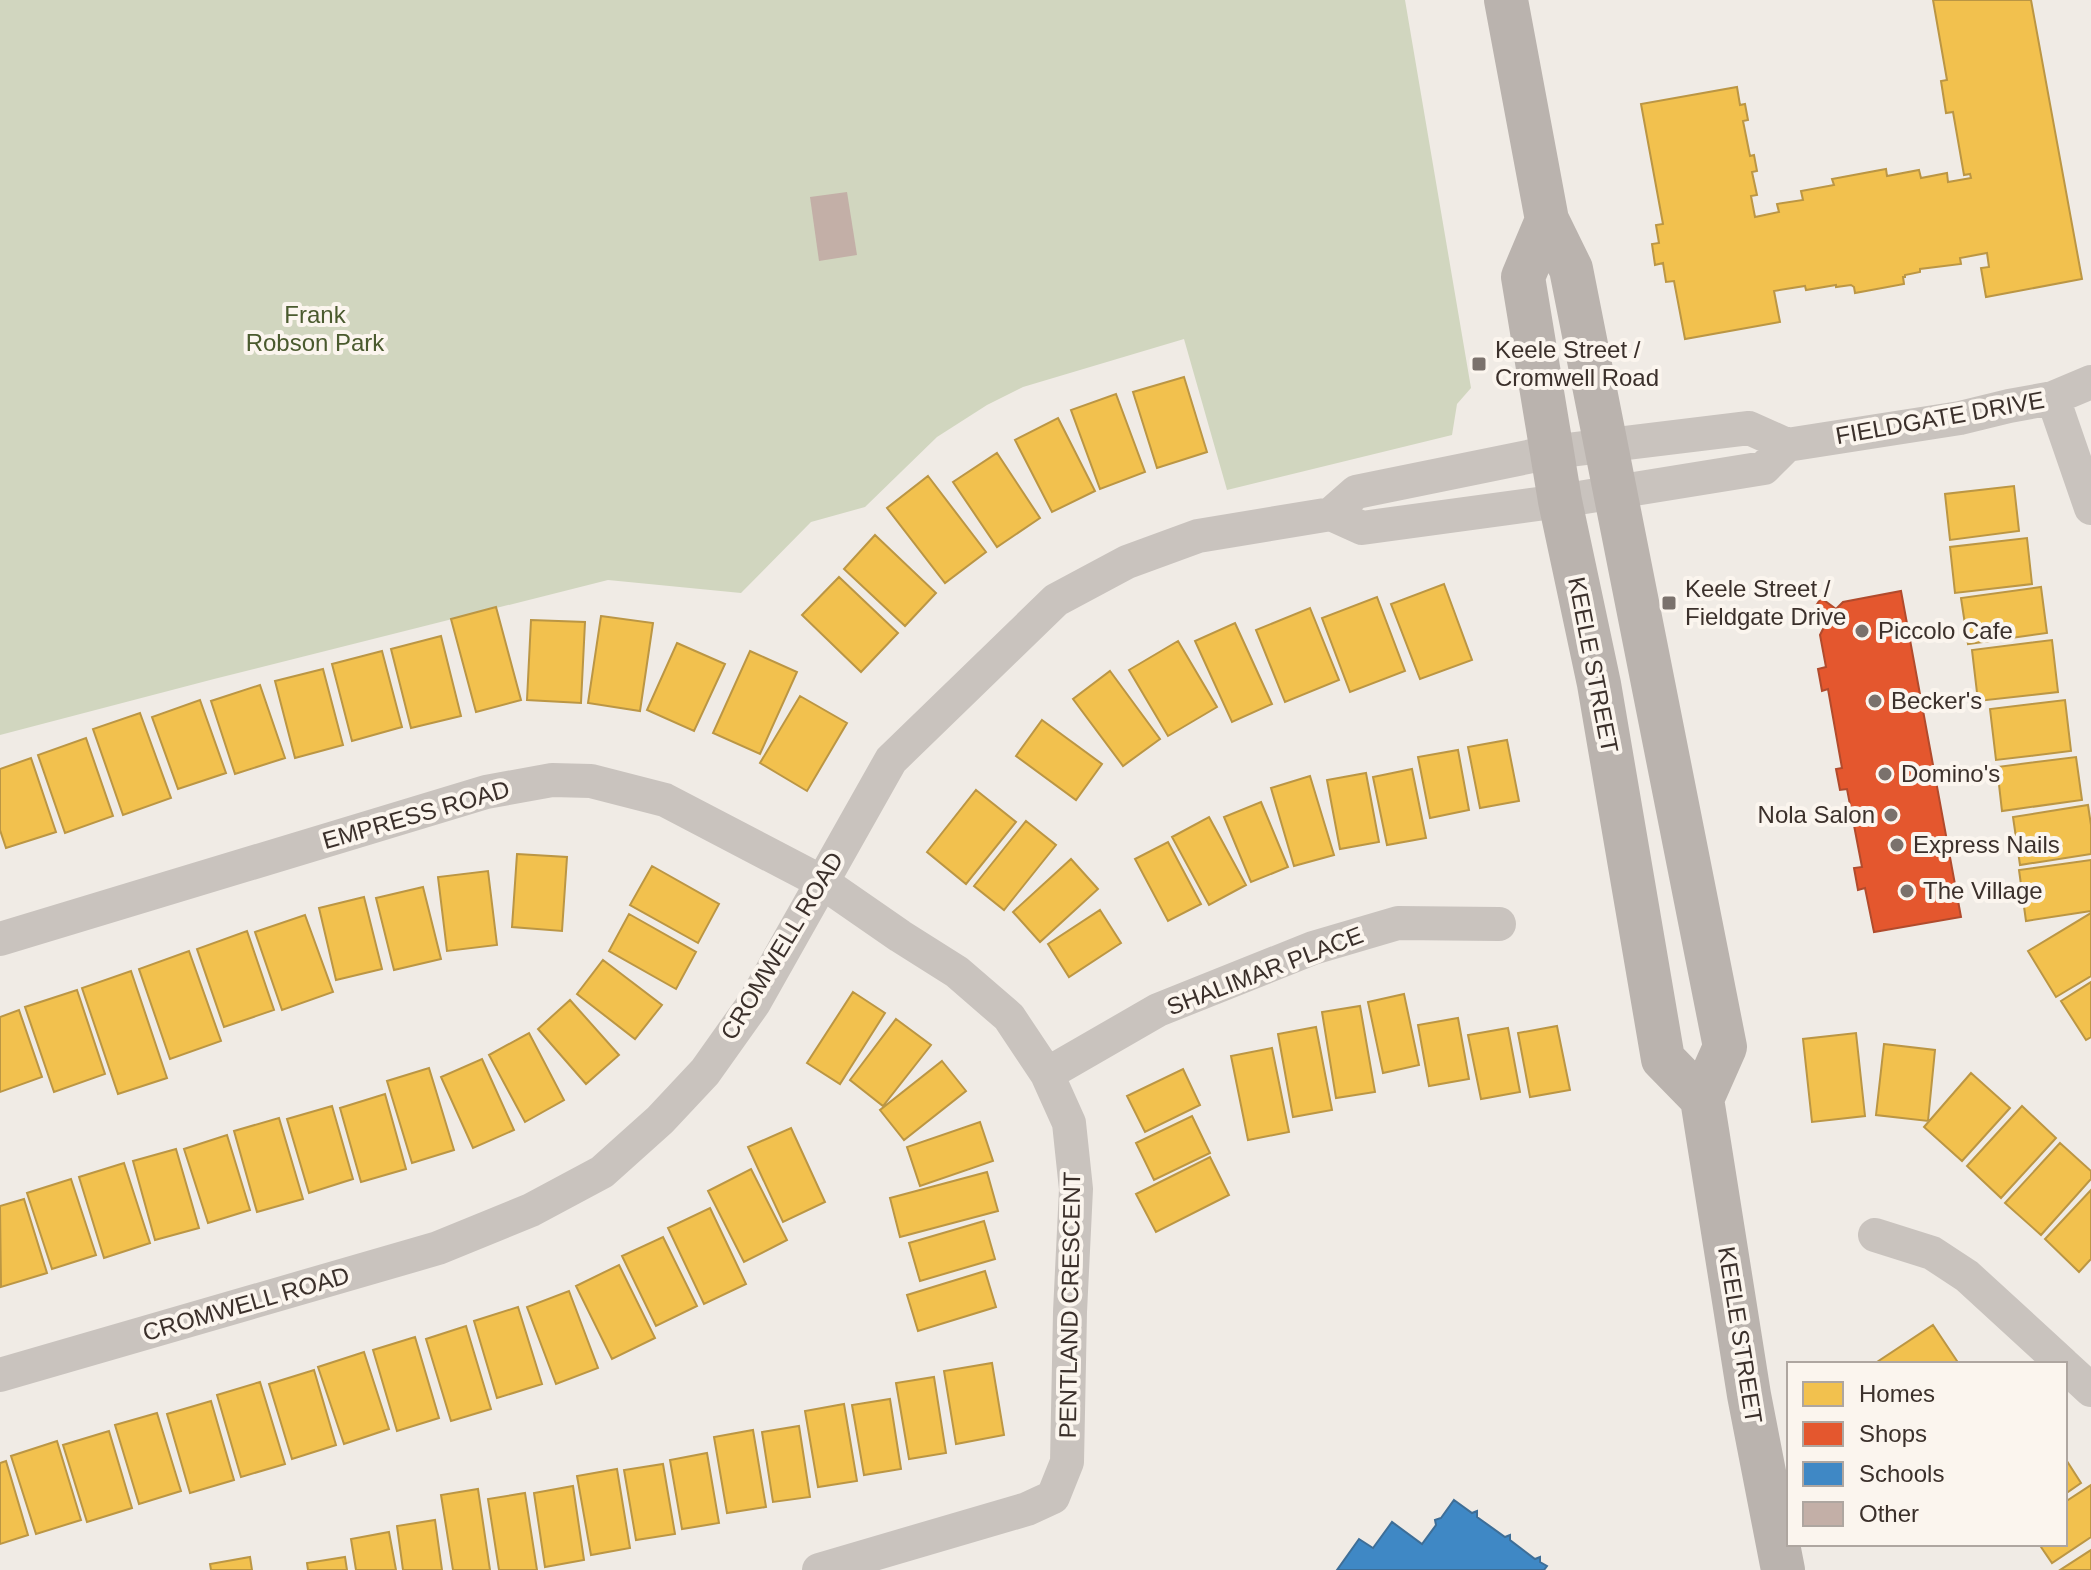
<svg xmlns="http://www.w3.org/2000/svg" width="2091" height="1570" font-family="Arial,sans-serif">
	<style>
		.green { fill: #d1d6bf }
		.homes { fill: #f2c14e; stroke: #bb9644; stroke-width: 2 }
		.shops { fill: #e4572e; stroke: #b14b2d; stroke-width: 2 }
		.schools { fill: #3f88c5; stroke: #3e6e97; stroke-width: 2 }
		.building { fill: #c3afa7 }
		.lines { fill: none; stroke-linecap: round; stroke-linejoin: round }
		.minor { stroke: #c9c3be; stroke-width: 34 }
		.secondary { stroke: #bab3ae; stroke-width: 44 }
		.poi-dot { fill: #7a716c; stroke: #fbf5ee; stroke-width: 3 }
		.labels { text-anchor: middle; stroke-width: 8; stroke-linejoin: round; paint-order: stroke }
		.park-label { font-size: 24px; fill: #4a5a2e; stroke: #fbf5ee }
		.poi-label { font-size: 24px; fill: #3b302b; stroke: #fbf5ee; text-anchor: start }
		.street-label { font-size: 24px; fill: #3b302b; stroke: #fbf5ee }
	</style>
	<rect width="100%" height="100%" fill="#f0ebe5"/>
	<path class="green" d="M0,0H1405L1471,388L1457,404L1452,435L1227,490L1184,339L1023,387L987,405L937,437L865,507L811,522L741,593L608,580L214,679L0,735Z"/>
	<path class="homes" d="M1933,0H2031L2082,279L1986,297L1981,268L1989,267L1987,253L1960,258L1961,264L1920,269V272L1905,275V277H1903L1904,284L1855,293L1854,287L1851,285L1836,287V285L1806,290L1805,286L1774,291L1780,322L1685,339L1674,281L1666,282L1663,263L1655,265L1652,244L1659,243L1656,225L1663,224L1641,104L1737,87L1740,105L1745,104L1748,120L1743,121L1750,156L1754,155L1757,171L1752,172L1757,195L1751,196L1755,217L1779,212L1777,204L1803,200L1801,191L1834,185L1832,179L1886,169L1887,176L1919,170L1921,178L1947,173L1948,182L1971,178L1970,174L1964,175L1953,112L1946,113L1941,81L1947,80Z
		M1184,377L1207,452L1157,468L1133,392Z
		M1116,394L1145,472L1100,489L1071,410Z
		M1058,418L1095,491L1052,512L1015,440Z
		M997,453L1040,518L997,547L953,482Z
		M928,476L986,552L945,583L887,508Z
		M2014,486L2019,531L1950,540L1945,494Z
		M875,535L936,593L905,626L844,569Z
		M2027,538L2032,584L1955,593L1950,547Z
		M839,577L898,633L861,672L802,615Z
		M1444,584L1472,660L1420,679L1391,604Z
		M2041,587L2047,633L1968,644L1961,598Z
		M1377,597L1405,671L1350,692L1322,618Z
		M496,607L521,700L476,712L451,619Z
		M1310,608L1339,680L1285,702L1256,630Z
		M601,616L653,623L640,711L588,703Z
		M531,620L585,622L581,703L527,700Z
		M1235,623L1272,704L1232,722L1195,641Z
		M441,636L461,716L411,728L391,649Z
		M2052,640L2058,692L1978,701L1972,650Z
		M1178,641L1217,707L1168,736L1129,670Z
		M677,643L725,664L694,731L647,710Z
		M382,651L402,727L352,741L332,664Z
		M750,651L797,672L760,754L713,733Z
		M323,669L343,745L295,758L275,681Z
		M1110,671L1160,739L1123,766L1073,699Z
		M260,685L285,758L235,774L211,701Z
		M800,696L847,723L807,791L760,763Z
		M200,700L226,773L178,789L152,717Z
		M2065,700L2071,751L1996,760L1990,709Z
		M140,713L171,798L123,815L93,729Z
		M1042,720L1102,764L1076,800L1016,756Z
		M86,738L113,816L65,833L38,755Z
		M1507,740L1519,801L1480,808L1468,747Z
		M1458,750L1469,810L1430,818L1418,757Z
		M2076,757L2082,800L2002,811L1997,767Z
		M31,758L56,832L6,848L0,830V769Z
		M1412,769L1426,838L1387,845L1373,777Z
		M1366,773L1379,842L1340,849L1327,780Z
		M1310,776L1334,855L1294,866L1271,788Z
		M976,790L1016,822L966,884L927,852Z
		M1261,802L1288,867L1251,882L1224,817Z
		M2088,805L2091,825V854L2020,865L2013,817Z
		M1209,817L1246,885L1209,905L1172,837Z
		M1026,821L1056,845L1004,910L974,886Z
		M1168,842L1201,904L1168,921L1135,859Z
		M517,854L567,857L562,931L512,927Z
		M1071,859L1098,889L1040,942L1013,912Z
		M2091,860V911L2026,921L2019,870Z
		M652,866L719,904L698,943L630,905Z
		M488,871L497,945L447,951L438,877Z
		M423,887L441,959L394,970L376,898Z
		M364,897L382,969L336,980L319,908Z
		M1100,910L1121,943L1069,977L1048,944Z
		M2091,913V976L2056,997L2028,951Z
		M629,914L696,952L676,989L609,951Z
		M305,915L333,992L282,1010L255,932Z
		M247,931L274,1010L224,1027L197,949Z
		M189,951L221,1041L170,1059L139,969Z
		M603,960L662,1005L635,1039L577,994Z
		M131,971L167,1078L118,1094L82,988Z
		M2091,982V1037L2086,1040L2061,1001Z
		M77,990L105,1074L54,1092L25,1007Z
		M853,992L885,1013L840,1084L807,1063Z
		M1404,994L1419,1065L1383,1073L1368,1002Z
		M570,1000L619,1055L586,1084L538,1029Z
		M1360,1006L1375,1092L1336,1098L1322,1012Z
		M19,1010L42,1077L0,1092V1017Z
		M1458,1018L1469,1079L1429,1086L1418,1025Z
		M896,1019L931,1045L883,1106L850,1080Z
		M1557,1026L1570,1090L1530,1097L1518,1033Z
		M1316,1027L1332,1110L1293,1117L1278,1034Z
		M1508,1028L1520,1092L1481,1099L1468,1035Z
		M529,1033L564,1100L525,1122L489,1055Z
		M1856,1033L1865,1116L1812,1122L1803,1039Z
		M1884,1044L1935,1050L1928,1121L1876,1115Z
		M1272,1048L1289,1132L1248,1140L1231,1056Z
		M482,1059L514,1130L473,1148L441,1077Z
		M942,1061L966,1091L904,1140L880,1110Z
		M429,1068L454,1150L412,1163L387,1081Z
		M1183,1069L1200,1105L1145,1132L1127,1096Z
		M1971,1073L2010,1108L1962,1161L1924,1127Z
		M385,1094L406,1169L361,1182L340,1108Z
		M332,1106L353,1179L309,1193L287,1119Z
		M2022,1106L2056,1138L2001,1198L1967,1166Z
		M1192,1116L1210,1153L1154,1180L1136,1143Z
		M279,1118L303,1199L257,1212L234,1131Z
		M980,1122L993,1161L920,1186L907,1147Z
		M791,1128L825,1202L783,1222L748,1147Z
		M227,1135L250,1210L208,1223L184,1149Z
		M2060,1143L2091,1171V1179L2041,1235L2005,1203Z
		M176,1149L199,1228L155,1240L133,1161Z
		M1210,1157L1229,1195L1156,1232L1136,1194Z
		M124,1163L150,1243L104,1258L79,1177Z
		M751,1169L787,1240L744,1262L708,1191Z
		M987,1172L998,1211L900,1237L890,1198Z
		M71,1179L96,1255L52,1269L27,1193Z
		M2091,1190V1259L2079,1272L2045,1239Z
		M24,1199L47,1273L1,1287L0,1206Z
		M710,1208L746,1284L704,1304L668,1228Z
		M984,1221L995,1259L920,1281L909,1243Z
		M663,1237L697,1306L656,1326L622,1256Z
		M619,1265L655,1338L612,1359L576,1286Z
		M985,1271L996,1307L918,1331L907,1295Z
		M569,1291L598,1368L556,1384L527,1307Z
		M518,1307L542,1384L497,1398L474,1321Z
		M1933,1325L1959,1364H1874Z
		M466,1326L491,1409L451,1421L426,1339Z
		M415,1337L439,1418L397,1431L373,1350Z
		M364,1352L389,1429L344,1444L318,1367Z
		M992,1363L1004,1435L956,1444L944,1371Z
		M314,1370L336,1445L292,1459L269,1384Z
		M934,1377L946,1453L909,1459L896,1383Z
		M260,1382L285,1464L241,1477L217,1395Z
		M890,1399L901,1469L864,1475L852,1405Z
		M211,1401L234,1480L190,1493L167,1414Z
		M844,1404L857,1481L818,1487L805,1411Z
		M157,1413L181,1491L139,1504L115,1425Z
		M799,1426L810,1497L773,1502L762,1432Z
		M753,1430L766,1507L727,1513L714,1437Z
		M109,1431L132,1508L87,1522L63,1445Z
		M57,1441L81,1520L36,1534L11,1456Z
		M707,1453L719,1523L682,1529L670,1460Z
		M2065,1458L2081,1483L2065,1494Z
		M6,1461L28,1535L0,1544V1463Z
		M663,1464L675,1534L636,1540L624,1470Z
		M617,1469L630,1548L591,1555L577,1476Z
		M2091,1485V1537L2052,1563L2039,1544H2065V1502Z
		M573,1486L584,1560L545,1567L534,1493Z
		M478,1489L490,1570H453L441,1495Z
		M525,1493L537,1570H499L488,1499Z
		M435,1520L442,1570H403L397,1526Z
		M389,1532L396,1570H356L351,1539Z
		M2091,1550V1570H2060Z
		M250,1557L252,1570H211L210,1564Z
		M345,1557L347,1570H308L307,1563Z"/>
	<path class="shops" d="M1901,591L1961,917L1874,932L1865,888L1858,890L1854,868L1862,867L1847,789L1840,790L1836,769L1842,768L1828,689L1822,691L1818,669L1826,667L1820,635L1824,627L1809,617L1821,598L1836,609L1843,602Z"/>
	<path class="schools" d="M1454,1500L1472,1513L1477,1511V1517L1505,1537L1510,1535V1540L1535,1559L1540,1557V1562L1547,1566L1544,1570H1337L1359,1539L1373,1548L1392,1522L1422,1544L1436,1525L1435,1520L1441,1518Z"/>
	<path class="building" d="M847,192L857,255L819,261L810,197Z"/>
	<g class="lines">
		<path class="minor" d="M2053,398L2091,508
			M1331,514L1362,528L1560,501L1764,468L1787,445
			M0,939L486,792L552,780L591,781L665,800L822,882L900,936L957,972L1009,1017L1047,1074L1069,1123L1076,1189L1070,1312L1067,1462L1053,1497L1027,1509L819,1570
			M1047,1074L1158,1010L1313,948L1398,923L1499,924
			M1875,1235L1932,1253L1967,1276L2063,1364
			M2065,1366L2091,1390
			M0,1375L438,1248L531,1210L602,1172L660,1120L705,1072L754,1003L891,760L1056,600L1127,562L1198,536L1331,514L1356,492L1552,452L1749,428L1787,445L1960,418L2009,406L2053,398L2091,382"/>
		<path class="secondary" d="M1506,0L1547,220L1571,269L1725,1047L1702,1099L1749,1395L1783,1570
			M1547,220L1523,277L1560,501L1599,684L1663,1059L1702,1099"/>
	</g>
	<g class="poi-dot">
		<rect x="1471" y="356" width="16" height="16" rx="4"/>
		<rect x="1661" y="595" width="16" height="16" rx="4"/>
		<circle cx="1862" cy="631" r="8"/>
		<circle cx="1875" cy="701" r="8"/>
		<circle cx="1885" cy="774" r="8"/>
		<circle cx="1891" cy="815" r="8"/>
		<circle cx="1897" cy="845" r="8"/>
		<circle cx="1907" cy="891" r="8"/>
	</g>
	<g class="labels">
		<g class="park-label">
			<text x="315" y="323">Frank<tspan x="315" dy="28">Robson Park</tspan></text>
		</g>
		<g class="poi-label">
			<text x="1495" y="358">Keele Street /<tspan x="1495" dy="28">Cromwell Road</tspan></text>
			<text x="1685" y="597">Keele Street /<tspan x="1685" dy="28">Fieldgate Drive</tspan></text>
			<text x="1878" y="639">Piccolo Cafe</text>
			<text x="1891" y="709">Becker's</text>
			<text x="1901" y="782">Domino's</text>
			<text x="1875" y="823" text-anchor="end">Nola Salon</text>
			<text x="1913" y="853">Express Nails</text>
			<text x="1923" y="899">The Village</text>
		</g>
		<g class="street-label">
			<text transform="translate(1940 418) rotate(-10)" y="8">FIELDGATE DRIVE</text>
			<text transform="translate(1593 665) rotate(79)" y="8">KEELE STREET</text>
			<text transform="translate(416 815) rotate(-16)" y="8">EMPRESS ROAD</text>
			<text transform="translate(782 946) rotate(-59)" y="8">CROMWELL ROAD</text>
			<text transform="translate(1265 971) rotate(-21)" y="8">SHALIMAR PLACE</text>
			<text transform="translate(246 1304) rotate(-16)" y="8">CROMWELL ROAD</text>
			<text transform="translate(1070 1305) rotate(-89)" y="8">PENTLAND CRESCENT</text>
			<text transform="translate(1740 1335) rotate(81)" y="8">KEELE STREET</text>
		</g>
	</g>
	<rect x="1787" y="1362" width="280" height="184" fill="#fbf5ee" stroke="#aea6a0" stroke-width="2"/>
	<rect x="1803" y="1382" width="40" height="24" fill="#f2c14e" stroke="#aea6a0" stroke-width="2"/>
	<text x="1859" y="1402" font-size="24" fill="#3b302b">Homes</text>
	<rect x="1803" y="1422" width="40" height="24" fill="#e4572e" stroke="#aea6a0" stroke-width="2"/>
	<text x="1859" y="1442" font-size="24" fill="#3b302b">Shops</text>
	<rect x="1803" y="1462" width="40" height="24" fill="#3f88c5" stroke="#aea6a0" stroke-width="2"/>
	<text x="1859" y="1482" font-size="24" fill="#3b302b">Schools</text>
	<rect x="1803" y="1502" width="40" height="24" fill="#c3afa7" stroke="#aea6a0" stroke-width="2"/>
	<text x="1859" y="1522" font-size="24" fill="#3b302b">Other</text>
</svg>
